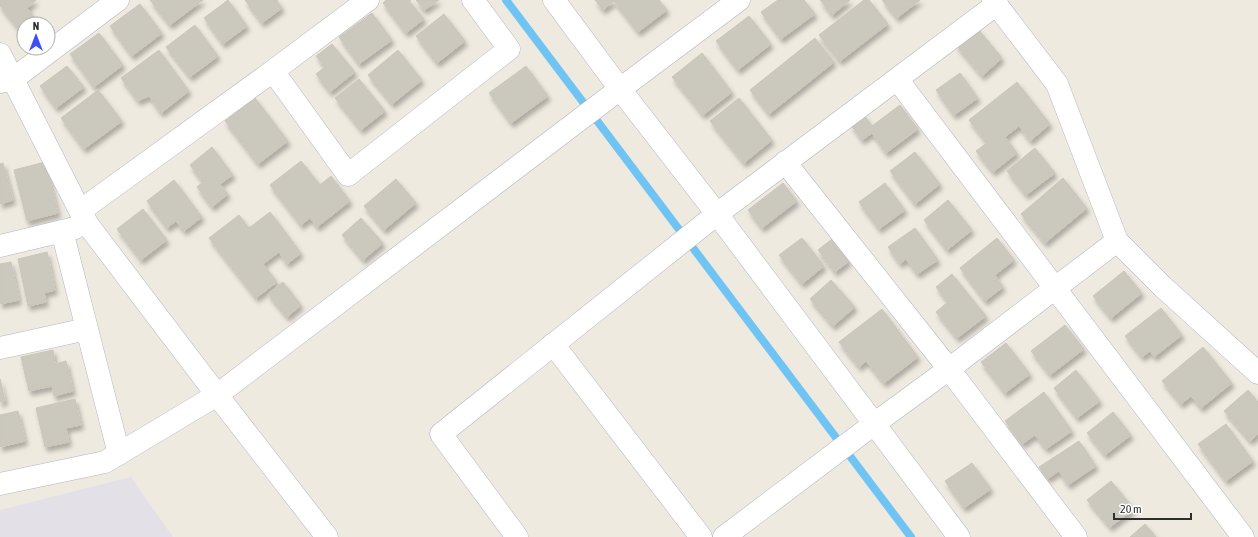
<svg xmlns="http://www.w3.org/2000/svg" width="1258" height="537" font-family="'Asap Condensed',sans-serif">
	<style>
		.industrial { fill: #e3e0e8 }
		.lines { fill: none; stroke-linecap: round; stroke-linejoin: round }
		.stream { stroke: #70c4f3; stroke-width: 8 }
		.building { fill: #cbc8be; stroke: #cbc6b9; filter: url(#shadow) }
		.street-casing { stroke: #b3b4c1; stroke-width: 23 }
		.secondary-casing { stroke: #b3b4c1; stroke-width: 23 }
		.street { stroke: #fff; stroke-width: 22 }
		.secondary { stroke: #fff; stroke-width: 22 }
	</style>
	<defs>
		<filter id="shadow"><feDropShadow dx="2.5" dy="4.5" stdDeviation="2" flood-color="#0004"/></filter>
	</defs>
	<rect width="100%" height="100%" fill="#efeae0"/>
	<path class="industrial" d="M131,477L173,537H0V510Z"/>
	<g class="lines">
		<path class="stream" d="M506,0L911,537"/>
	</g>
	<path class="building" d="M0,0H36L27,8L37,21L34,24H24V32L22,33L0,6Z
		M150,0H203L170,25Z
		M228,0L247,26L223,44L204,18Z
		M245,0H278L277,1L282,8L262,23Z
		M386,0H411L409,1L424,19L406,33L383,3Z
		M416,0H439L424,10Z
		M595,0H659L667,10L638,32L614,1L603,10Z
		M778,0H804L815,14L781,39L761,12Z
		M820,0H850L832,15Z
		M864,0H869L888,24L840,61L819,35Z
		M882,0H920L897,18Z
		M140,4L162,33L132,56L110,26Z
		M372,13L392,40L359,64L339,37Z
		M444,14L465,41L437,63L416,36Z
		M749,16L771,44L738,70L716,41Z
		M195,25L218,56L190,77L166,47Z
		M977,28L1002,58L982,76L956,45Z
		M99,33L123,65L94,87L70,54Z
		M815,38L834,62L769,114L750,90Z
		M332,44L355,72L330,92L316,74L325,67L316,56Z
		M159,50L189,91L161,113L149,96L138,101L121,78Z
		M398,50L422,80L392,104L368,75Z
		M702,53L732,92L703,115L672,77Z
		M67,66L84,87L56,108L40,86Z
		M526,66L548,96L511,123L489,93Z
		M960,73L978,98L954,115L936,90Z
		M359,79L385,111L361,130L335,98Z
		M1017,82L1050,124L1030,141L1019,126L1005,137L1017,153L993,172L976,151L987,143L969,120Z
		M98,90L122,121L84,149L61,118Z
		M255,98L288,141L258,164L225,121Z
		M739,98L772,140L744,163L710,121Z
		M900,105L918,129L886,153L872,133L862,140L851,125L864,115L872,126Z
		M212,147L233,175L220,184L228,194L212,207L197,187L203,182L190,165Z
		M1035,148L1055,173L1026,195L1007,171Z
		M915,152L940,184L915,204L890,171Z
		M301,161L320,185L331,176L350,201L317,227L310,218L301,225L270,185Z
		M45,162L58,213L27,221L14,170Z
		M3,163L13,200L0,204V164Z
		M1063,178L1087,208L1045,243L1021,214Z
		M396,179L416,203L384,230L364,206Z
		M174,180L202,217L184,231L176,221L167,228L147,201Z
		M783,183L797,201L762,228L748,210Z
		M885,183L905,210L879,229L859,202Z
		M948,200L972,230L947,250L924,220Z
		M143,209L167,240L141,260L117,229Z
		M270,212L301,253L287,264L279,252L263,264L277,282L256,298L209,238L239,215L249,228Z
		M361,218L383,243L363,260L342,235Z
		M915,228L938,260L917,274L906,259L900,264L888,247Z
		M802,238L824,266L802,284L779,255Z
		M997,238L1014,260L995,275L1003,287L985,301L960,268Z
		M832,239L849,261L835,272L818,250Z
		M47,252L55,290L44,293L46,302L28,306L18,259Z
		M11,262L19,300L0,304V264Z
		M1124,271L1142,293L1111,318L1093,296Z
		M952,274L986,316L957,338L936,312L948,302L936,287Z
		M831,280L855,307L833,326L810,299Z
		M283,282L301,305L287,317L268,294Z
		M1161,308L1182,335L1154,357L1150,351L1142,357L1125,336Z
		M882,309L918,357L884,383L866,361L859,367L839,342Z
		M1065,325L1084,349L1050,375L1031,351Z
		M1006,343L1030,374L1005,393L981,362Z
		M1203,347L1232,383L1201,408L1191,396L1181,404L1162,381Z
		M53,350L55,364L66,361L73,391L54,396L52,386L29,391L21,357Z
		M1076,370L1100,401L1077,418L1054,388Z
		M0,379L5,401L0,402Z
		M1248,390L1258,402V434L1250,441L1224,411Z
		M1044,392L1072,431L1046,449L1035,435L1022,444L1005,421Z
		M75,399L81,425L66,428L69,442L45,447L36,408Z
		M18,411L25,441L0,447V415Z
		M1113,412L1131,435L1105,455L1087,433Z
		M1226,424L1253,461L1226,481L1198,444Z
		M1079,441L1096,466L1068,485L1059,471L1047,479L1039,467Z
		M972,463L991,489L964,508L945,481Z
		M1111,481L1134,509L1110,527L1087,500Z
		M1145,524L1156,537H1130Z"/>
	<g class="lines">
		<defs>
			<path id="street" d="M0,54L80,211L88,225L217,395
				M273,71L348,175L509,49L473,0
				M897,79L1243,537
				M0,82L13,79L118,0
				M785,162L949,369L1076,537
				M80,211L273,71L368,0
				M62,231L87,329
				M0,246L75,228
				M553,344L701,537
				M0,348L87,329L119,454
				M517,537L441,434L717,214L997,4
				M724,537L874,424L949,369L1117,241"/>
			<path id="secondary" d="M554,0L620,89L717,214L959,537
				M993,0L1057,84L1117,241L1163,287L1258,373
				M217,395L327,537
				M0,484L105,462L217,395L620,89L739,0"/>
		</defs>
		<use href="#street" class="street-casing"/>
		<use href="#secondary" class="secondary-casing"/>
		<use href="#street" class="street"/>
		<use href="#secondary" class="secondary"/>
	</g>
	<g transform="translate(36 36)"><circle r="19" fill="#ffffff" stroke="#ababab"/>
	<path d="M0-3L7 15L0 10L-7 15Z" fill="#3c4eff"/>
	<text y="-6" font-size="11" font-weight="bold" text-anchor="middle" fill="#2d2d2d">N</text>
	</g>
	<path d="M1114 513v6h77v-6" fill="none" stroke="#2d2d2d" stroke-width="2"/>
	<text x="1120" y="513" font-size="12" fill="#2d2d2d" stroke="#ffffff" stroke-width="3" paint-order="stroke">20 m</text>
</svg>
